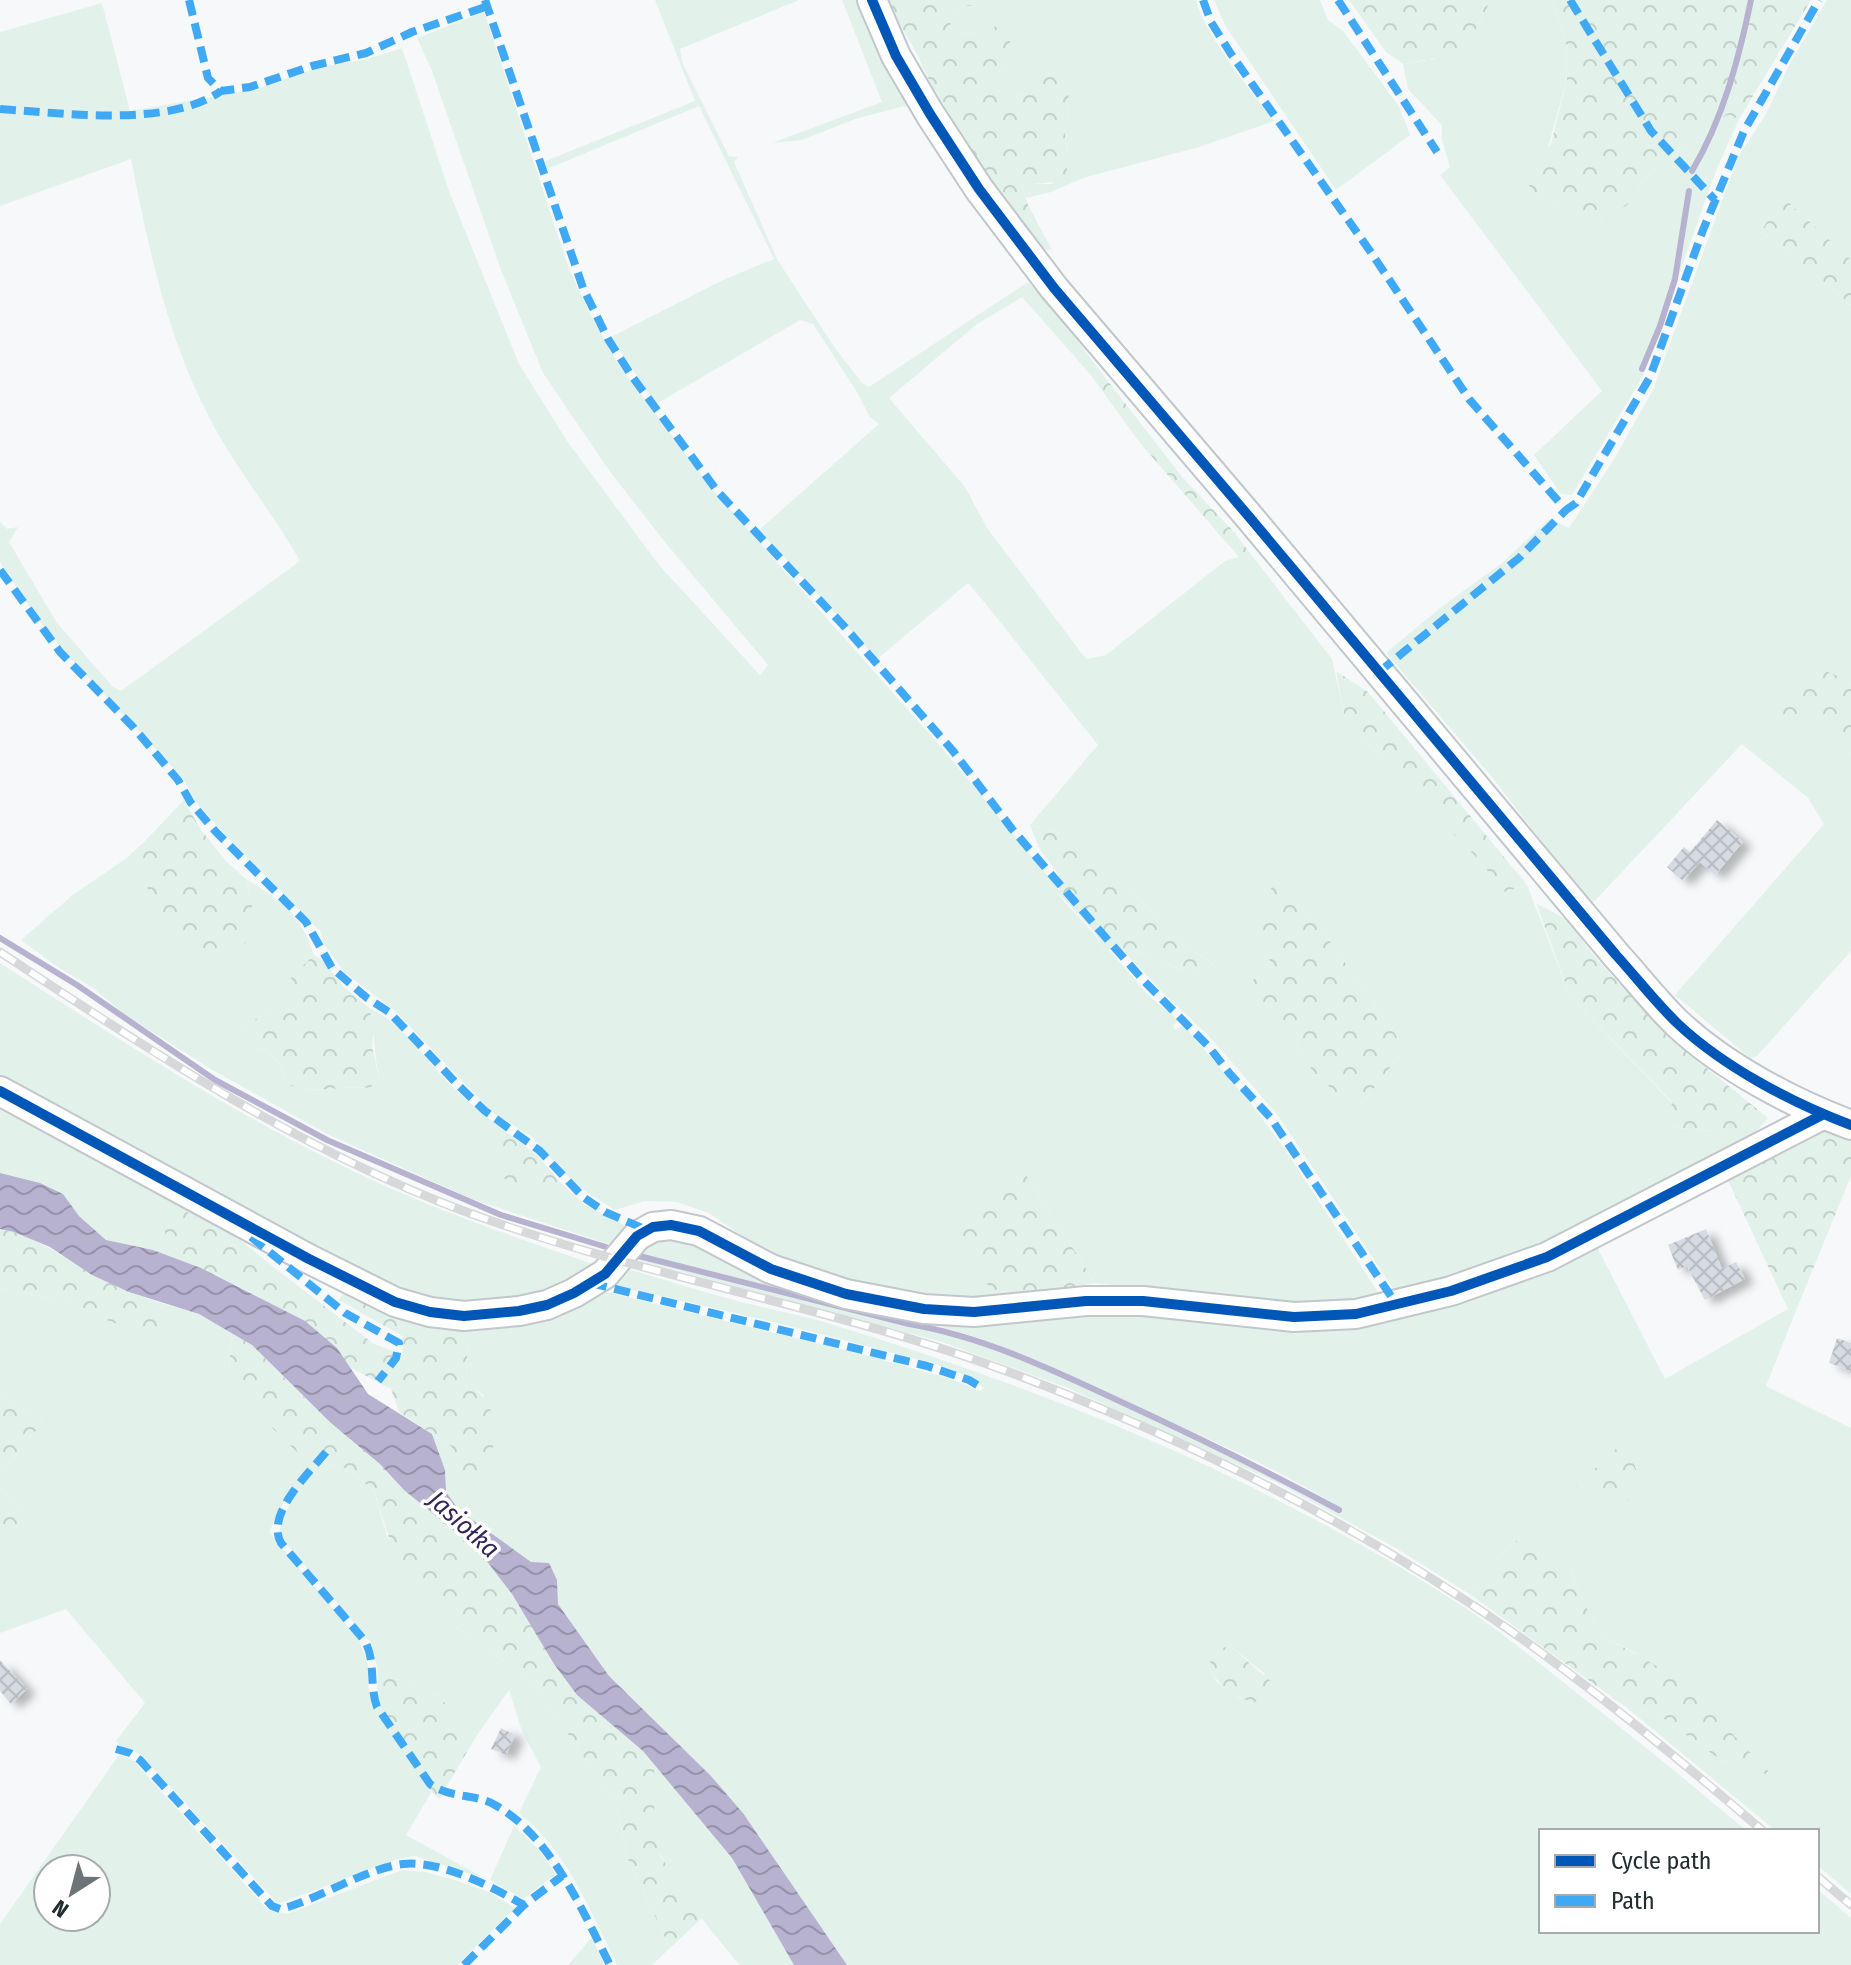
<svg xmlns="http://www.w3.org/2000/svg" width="1851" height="1965" font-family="'Fira Sans Condensed',sans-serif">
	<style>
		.green { fill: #e2f2eb; fill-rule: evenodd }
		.forest { fill: url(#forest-crowns) }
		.water { fill: url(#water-waves) }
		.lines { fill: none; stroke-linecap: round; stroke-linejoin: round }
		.stream { stroke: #b7b2cf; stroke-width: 6 }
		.building { fill: url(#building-cross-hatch); filter: url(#shadow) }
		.tertiary-casing { stroke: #c1c7cb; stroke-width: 32 }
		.tertiary { stroke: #fefefe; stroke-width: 28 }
		.rail-casing { stroke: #d7d8d9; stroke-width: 9 }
		.rail { stroke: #fff; stroke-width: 6; stroke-dasharray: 18; stroke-linecap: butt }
		.quiet { stroke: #3fa9f5; stroke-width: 8; stroke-dasharray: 16 8; stroke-linecap: butt }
		.cycleway-casing { stroke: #fff; stroke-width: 15 }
		.cycleway { stroke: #0057b8; stroke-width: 10 }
		.labels { text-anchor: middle; stroke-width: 7; stroke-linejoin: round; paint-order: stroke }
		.water-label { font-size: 26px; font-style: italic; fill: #332557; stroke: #fff }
	</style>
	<defs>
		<pattern id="forest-crowns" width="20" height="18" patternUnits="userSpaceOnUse" patternTransform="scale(2)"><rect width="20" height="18" fill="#e2f2eb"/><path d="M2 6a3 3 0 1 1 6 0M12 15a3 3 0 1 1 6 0" fill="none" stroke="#c2d0ca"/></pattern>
		<pattern id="water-waves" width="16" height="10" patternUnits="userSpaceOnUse" patternTransform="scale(2)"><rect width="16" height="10" fill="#b7b2cf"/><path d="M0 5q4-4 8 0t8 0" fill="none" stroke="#9491a9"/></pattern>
		<pattern id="building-cross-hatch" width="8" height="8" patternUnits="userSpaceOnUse" patternTransform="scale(2)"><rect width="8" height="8" fill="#d6dbe3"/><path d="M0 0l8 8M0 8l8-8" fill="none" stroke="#b7bcc3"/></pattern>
		<filter id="shadow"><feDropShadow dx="9" dy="5" stdDeviation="4" flood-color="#0004"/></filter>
	</defs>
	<rect width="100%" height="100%" fill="#f6f8fa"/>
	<path class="green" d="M655,0H799L680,49L683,64L729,156L738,157L734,162L778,261L835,348L862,383L869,387L1028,282L1052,307L1104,376L1090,374L1022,297L977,324L889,398L965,487L987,528L1086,659L1106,655L1225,561L1239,557H1253L1332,659L1344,713L1396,777L1477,858L1505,892L1527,885L1570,996L1672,1103L1668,1127L1715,1131L1739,1138L1752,1136L1538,1248L1500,1264L1397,1294L1277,1114L1207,1034L1161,991L1123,950H1133L1192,974L1214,964L1182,944L1170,926L1118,882L1073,836L1030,825L1098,745L985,603L968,583L877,659L759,530L879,424L870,417L857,392L813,324L800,320L656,404L611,337L723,280L774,259L699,106L547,169L543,162L695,101ZM1275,880L1319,926L1405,1048L1362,1104L1315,1075L1289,1031L1250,985L1270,961Z
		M842,0H861L912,108L905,106L855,119L802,140L772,143L882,102Z
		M975,0H1196C1207,39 1249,88 1274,121L1199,147L1083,178L1051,192L1026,198L1022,184H1052L1068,155L1065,136L1069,106L1024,94L1009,99L996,90V74L1010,64L1009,47L996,26C977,34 967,38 949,28L956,8L974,5Z
		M1214,0H1320L1328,20L1343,31L1399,106L1410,135L1336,190L1225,25Z
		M1491,0H1553L1566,44L1567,79L1535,194L1569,211L1586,223L1629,203L1645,178L1727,115L1739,119L1716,171L1643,376L1572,495L1561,494L1534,455L1602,391L1440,175L1450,167L1442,140V125L1408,89L1403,64L1434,59L1476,29Z
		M1827,0H1851V260L1788,202L1761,232L1792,254L1851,305V683L1844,691L1765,718L1797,729L1804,719L1818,712L1839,744L1851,754V951L1757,1056L1750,1058L1675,995L1824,824L1808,798L1742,744L1591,905L1491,776L1386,653L1440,608L1502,563L1549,519L1569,528L1613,461L1653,390L1738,157L1766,114L1788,67Z
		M102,3L130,111L257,89L320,67L364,60L402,48L449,191L519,364L567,441L659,565L760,675L768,665L664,541L608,469L543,373L501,270L432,71L417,38L484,12L569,269L591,316L618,364L711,488L941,747L1059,890V895C1074,914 1092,928 1105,950H1109L1149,996L1178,1020L1173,1026L1175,1030L1183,1025L1253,1106L1286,1151L1380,1295L1347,1303L1306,1306L1095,1283L1023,1170L996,1297L976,1301L898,1295L780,1256L741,1235L709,1213L677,1202L645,1201L615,1210L577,1186L531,1136L492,1112L395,1011L344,972L324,944L320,931L227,837L196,802L182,777L69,657L37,618L0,562V522L7,529L18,527L9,542L57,623L113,687L121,691L300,561C273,513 237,470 211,421C167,338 149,250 131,159L0,206V32Z
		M144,842C141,892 155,905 187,940L252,906L246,879C281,901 301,914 314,955L305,963L271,1011L241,1027L240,1044C269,1050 280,1054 286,1084C319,1096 338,1084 370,1088L379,1078C374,1054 375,1031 369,1008C404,1024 423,1058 450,1084C468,1102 488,1119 508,1133L501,1135L558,1189L560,1182L585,1205L628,1227L614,1246L472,1199L327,1134L209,1068L123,1013L93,988L56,966L21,940L74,894L124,860Z
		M0,963C126,1044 253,1127 390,1188C457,1218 527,1241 596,1265L553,1291L484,1306L411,1297L0,1081Z
		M0,1104L219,1223L276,1269L237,1249L217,1230L171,1245L201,1268L153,1250L106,1240L79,1216L63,1194L40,1183L0,1173Z
		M677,1233L797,1288L1115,1310L1277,1327L1595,1243L1665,1379L1788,1309L1795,1313L1766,1386L1851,1428V1894L1817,1865V1831H1776L1627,1708L1656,1713L1722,1761L1771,1775L1635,1653L1605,1637L1584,1604L1569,1567L1525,1533L1499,1557L1471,1595L1394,1547L1276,1482L1068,1388L942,1342L627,1257L629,1254L894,1322L940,1331L1038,1366L1238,1458L1338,1511L1340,1508C1277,1467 1201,1436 1132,1405C1064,1374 979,1329 904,1320L655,1257L630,1253L637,1246Z
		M621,1267C660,1278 698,1291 738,1301C768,1309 800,1315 831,1324C1051,1391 1267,1480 1461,1605C1500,1631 1537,1661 1573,1690C1632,1736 1690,1783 1747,1831H1541V1931H1817V1889L1851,1918V1965H847L743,1813L711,1776L609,1676L558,1604L557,1580L504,1545L459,1510L446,1492L445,1470L432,1434L452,1447L484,1396L466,1380C466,1363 469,1346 468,1328L598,1290L861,1354L948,1378L980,1391L984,1388C956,1365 915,1359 881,1350C790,1325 698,1304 606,1284ZM1230,1646L1265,1674L1241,1699L1217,1682L1208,1666L1214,1657Z
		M0,1289L68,1301L111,1322L169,1327L161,1303L199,1314L232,1331L229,1367L301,1456L348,1469L374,1491L387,1536L445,1619L532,1682L617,1805L626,1855L670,1948L652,1965H617C591,1912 567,1851 519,1813L541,1767L522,1731L509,1690L477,1735L438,1696L378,1671L372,1644L278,1534L292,1497L289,1492L269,1532L359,1640L368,1665V1686L376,1713L431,1793L406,1835L486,1879L415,1856L398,1859L278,1904L144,1758L133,1750L123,1749L116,1741L145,1703L66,1609L0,1633V1542L28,1514L0,1488V1474L44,1421L0,1396Z
		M119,1755L133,1760L268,1910L287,1914L402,1870L425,1872L455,1880L489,1892L515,1908L457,1965H0V1924ZM48,1869H96V1917H48Z
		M653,1763L732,1858L794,1965H740C713,1933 660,1871 653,1831C649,1808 657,1787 653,1763Z
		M514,1826L537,1848L556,1874L523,1899L490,1880Z
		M592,1937L604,1965H568L570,1963Z"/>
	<path class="forest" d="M889,0H975L974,5L956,8L949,28C967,38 977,34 996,26L1010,40V64L996,74V90L1009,99L1024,94L1027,79L1048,69L1063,68L1068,82L1069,106L1065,136L1068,155L1066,181L1022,185L1028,205L1052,250L1040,249L1002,196L992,186L930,82L916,52L891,10Z
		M1349,0H1491L1476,29L1452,55L1403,64L1386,52Z
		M1553,0H1811L1739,119L1727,115L1645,178L1629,203L1607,222L1585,223L1569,211L1535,194L1522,175L1551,144L1567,79L1566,44Z
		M1788,202L1851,260V305L1792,254L1761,232L1775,208Z
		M1090,374L1104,376L1183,478L1235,533L1253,557H1239L1140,443Z
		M1810,665L1838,676L1844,690L1851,683V754L1822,732L1818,713L1804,719L1797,729L1764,718Z
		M1336,671L1368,692L1527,885L1505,892L1477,858L1396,777L1344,713Z
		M184,800L201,830L226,861L246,879L252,906L250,934L245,944L217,960C188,945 158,918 147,887C141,873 143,856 144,842Z
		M1030,825L1073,836L1118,882L1170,926L1182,944L1214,964L1192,974L1133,950H1105L1093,930L1059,894V875L1040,850Z
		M1275,880L1319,926L1405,1048L1362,1104L1337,1093L1315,1075L1289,1031L1249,985L1270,961L1257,920Z
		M1536,903L1568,920L1590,951L1641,1008L1687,1052L1768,1118L1752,1136L1739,1138L1715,1131L1667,1127L1672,1102L1570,996Z
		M314,955L322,960L344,987L369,1008L374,1027L372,1046L379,1078L370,1088C339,1084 319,1096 286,1084C280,1053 268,1050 239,1044L241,1027L271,1011L293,975Z
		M1831,1129L1851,1136V1176L1795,1313L1788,1309L1726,1176L1816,1130Z
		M508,1133L539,1157L560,1182L559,1189L540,1192L500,1177L495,1152L501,1135Z
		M1023,1170L1095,1283L996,1297L953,1233Z
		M176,1210L185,1211L217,1230L237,1249L276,1269L374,1344L403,1355L402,1336L339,1300L346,1288L468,1328C469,1346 466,1362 466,1380C499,1409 501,1430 486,1470L468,1475L452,1464V1447L399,1412L391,1389L349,1367L337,1348L256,1295L201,1268L171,1245L166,1237L163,1222Z
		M0,1229C35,1235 61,1256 91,1273C113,1286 137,1295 161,1303L170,1327L146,1332L111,1322L68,1301L0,1289Z
		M232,1331L252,1345L303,1396L380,1464L404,1490L479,1551L512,1594L554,1664L577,1695L643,1751L653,1763L656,1783L653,1830L661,1857L703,1917L670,1948L626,1855L617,1805L532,1682L445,1619L400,1572L374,1491L348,1469L301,1456L258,1414L229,1367Z
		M0,1396L44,1421L0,1474Z
		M1616,1449L1632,1457L1637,1473L1629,1499L1610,1507L1590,1498L1576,1486Z
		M0,1488L28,1514L0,1542Z
		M1525,1533L1543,1544L1569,1567L1584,1604L1605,1637L1678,1678L1773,1776L1722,1761L1656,1713L1627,1708L1471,1595L1499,1557Z
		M1230,1646L1275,1685L1265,1692L1259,1702C1237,1702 1217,1684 1208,1666L1218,1649Z
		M378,1671L438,1696L477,1735L439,1799L423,1783L376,1713Z"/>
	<path class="water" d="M0,1173L40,1183L63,1194L79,1216L106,1240L153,1250L201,1268L305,1321L337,1348L368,1394L432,1434L445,1470L446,1492L459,1510L531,1562L549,1563L557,1580L558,1604L609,1676L711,1776L743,1813L847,1965H794L732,1858L643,1751L577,1695L554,1664L512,1594L479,1551L404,1490L380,1464L331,1423L252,1345L199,1314L129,1292L92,1275L50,1247L14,1232L0,1229Z"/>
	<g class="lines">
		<path class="stream" d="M1692,171C1723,119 1739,58 1751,0
			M1642,369L1660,326L1675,279L1689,191
			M0,938L77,985L215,1080L327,1140L501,1215L606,1247
			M639,1256L909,1324C980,1336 1049,1368 1115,1399C1191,1434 1265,1470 1339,1510"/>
	</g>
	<path class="building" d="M1717,820L1743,842L1715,875L1700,862L1683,881L1667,867L1684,847L1690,852Z
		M1706,1229L1722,1269L1736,1262L1745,1279L1705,1300L1687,1266L1678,1270L1668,1245Z
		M1837,1338L1851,1343V1371L1829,1363Z
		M0,1660L27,1689L11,1704L0,1691Z
		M501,1728L515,1735L506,1755L491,1749Z"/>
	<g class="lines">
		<defs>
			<path id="tertiary" d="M872,0L896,56L930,114L979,189L1054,288L1251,519L1616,955C1637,978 1656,1003 1678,1024C1724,1067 1792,1103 1851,1125
				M0,1091L309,1259L395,1302L430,1312L464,1316L519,1311L547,1305L574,1293L605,1274L637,1236L653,1227L671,1225L699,1231L771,1269L846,1294L924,1309L974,1312L1086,1301H1143L1294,1317L1356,1314L1451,1291L1547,1257L1822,1115"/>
		</defs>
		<use href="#tertiary" class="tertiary-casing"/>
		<use href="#tertiary" class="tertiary"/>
		<defs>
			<path id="rail" d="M0,952C148,1049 294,1147 461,1210C643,1278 836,1306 1017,1375C1194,1442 1366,1529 1521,1638C1605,1698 1685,1764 1763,1831
				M1817,1876L1851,1905"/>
		</defs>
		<use href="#rail" class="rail-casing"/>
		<use href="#rail" class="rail"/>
		<path class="quiet" d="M189,0L208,78L221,91L250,87L312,66L366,53L412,32L488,6
			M485,0L583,288L608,339L631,375L718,492L843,625L953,751L1012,829L1107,939L1145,982L1209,1047L1230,1074L1270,1117L1397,1305
			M1203,0L1211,22L1231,54L1370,251L1469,399L1566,510L1576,503L1650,377L1703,230L1744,131L1819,0
			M1338,0L1437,152
			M1570,0L1651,131L1715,200
			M0,109C63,113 169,128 221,91
			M0,570L60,652L134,728L178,780L191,803L216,832L306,922L332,968L367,998L389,1012L459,1086L485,1111L540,1151L583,1197L605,1212L647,1230
			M1379,672L1519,558L1566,510
			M251,1237L345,1313L399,1343L396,1358L378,1381
			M591,1283L927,1366L969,1380L979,1386
			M326,1452C308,1474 265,1515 281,1543L365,1641C376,1662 369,1685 377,1707L430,1784C451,1799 474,1793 495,1805C551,1836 582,1910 610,1965
			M116,1749L130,1753L140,1760L272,1906L280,1909L288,1907C323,1896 368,1868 403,1864C441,1860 492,1887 524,1905
			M464,1965L524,1905L562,1876"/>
		<defs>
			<path id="cycleway" d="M872,0L896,56L930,114L979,189L1054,288L1251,519L1616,955C1637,978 1656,1003 1678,1024C1724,1067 1792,1103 1851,1125
				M0,1091L309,1259L395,1302L430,1312L464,1316L519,1311L547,1305L574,1293L605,1274L637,1236L653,1227L671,1225L699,1231L771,1269L846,1294L924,1309L974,1312L1086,1301H1143L1294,1317L1356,1314L1451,1291L1547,1257L1822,1115"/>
		</defs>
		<use href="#cycleway" class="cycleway-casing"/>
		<use href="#cycleway" class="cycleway"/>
	</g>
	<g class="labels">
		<g class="water-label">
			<text transform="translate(464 1524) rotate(42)" y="9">Jasiołka</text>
		</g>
	</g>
	<rect x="1539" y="1829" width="280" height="104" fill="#ffffff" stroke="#a7abad" stroke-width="2"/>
	<rect x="1555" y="1855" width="40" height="12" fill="#0057b8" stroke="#a7abad" stroke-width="2"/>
	<text x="1611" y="1869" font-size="24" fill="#222d31">Cycle path</text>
	<rect x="1555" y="1895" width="40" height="12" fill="#3fa9f5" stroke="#a7abad" stroke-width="2"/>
	<text x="1611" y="1909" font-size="24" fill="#222d31">Path</text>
	<g transform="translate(72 1893) rotate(216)"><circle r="38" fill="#ffffff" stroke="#a7abad" stroke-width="2"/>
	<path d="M0-6L14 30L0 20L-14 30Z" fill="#6c7477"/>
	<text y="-12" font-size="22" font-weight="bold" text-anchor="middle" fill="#222d31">N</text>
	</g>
</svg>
